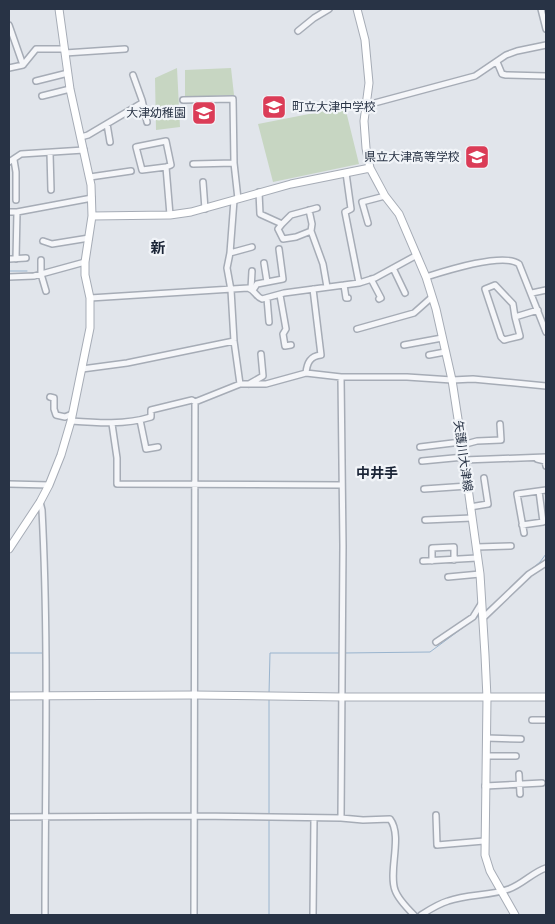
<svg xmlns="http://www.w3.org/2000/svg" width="555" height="924" font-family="Poppins,'Noto Sans JP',sans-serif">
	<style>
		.green { fill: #c7d6c2 }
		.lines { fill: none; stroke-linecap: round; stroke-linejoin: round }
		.stream { stroke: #99b4ce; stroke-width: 1 }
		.street-casing { stroke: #a6acb6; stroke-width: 8 }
		.secondary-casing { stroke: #a6acb6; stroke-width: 9 }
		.street { stroke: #f5f6f9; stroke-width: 5 }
		.secondary { stroke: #fff; stroke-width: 7 }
		.labels { text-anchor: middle; stroke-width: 4.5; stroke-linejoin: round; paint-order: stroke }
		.poi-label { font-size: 12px; fill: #283345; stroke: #f1f4f8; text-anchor: end }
		.street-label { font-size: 12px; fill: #283345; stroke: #f1f4f8 }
		.neighbourhood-label { font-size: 14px; font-weight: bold; fill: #1a2436; stroke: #f1f4f8 }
		.quarter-label { font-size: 15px; font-weight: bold; fill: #1a2436; stroke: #f1f4f8 }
	</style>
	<rect width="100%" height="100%" fill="#e1e5eb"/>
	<path class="green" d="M177,68L180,127L156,130L155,78Z
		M231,68L234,95L185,97V70Z
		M345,107L359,164L273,182L258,124Z"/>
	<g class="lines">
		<path class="stream" d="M9,271H27
			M522,577L540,562L546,554
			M485,611L505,594
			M9,653H43
			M344,653L430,652L480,615
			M269,694L270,653H340
			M269,814V698
			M269,818V915"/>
		<defs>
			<path id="street" d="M541,9L546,29
				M9,25L23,65
				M298,31L314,18L329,9
				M65,53L125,49
				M497,62L502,74L506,75L546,76
				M9,68L23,65L36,49H64
				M133,75L142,100L147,122
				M36,81L68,73
				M42,96L70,89
				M183,100L233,99L234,163
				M367,105L475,76L506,55L517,51L546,45
				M107,124L110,142
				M81,137L88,135L142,103
				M50,153L51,190
				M14,160L16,172V200
				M9,162L21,154L84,150
				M193,164L234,163L238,199
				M166,167L142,170L136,147L166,141L171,165L166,167L170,215
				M346,173L351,209L345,212L359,283
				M90,177L131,171
				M203,182L205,209
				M259,192L260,214L282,224L278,229L283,239L296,237L311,231
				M234,200L230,253L227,268L231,290L234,341L240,384
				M309,210L312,224L311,231L323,264L327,287
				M9,212H17L92,198
				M368,223L362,202L385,196
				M282,224L291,215L317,208
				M43,241L52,244L89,238
				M230,253L252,247
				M9,259L26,258
				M16,259L17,212
				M41,260V274L46,291
				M264,263L267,282
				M393,268L405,293
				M9,277L34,276L85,262
				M426,277C445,271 504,252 519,264L546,332
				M371,279L381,298L379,299
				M344,285L346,298H348
				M251,289L252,271
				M253,290L257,284L283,279L279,249
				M532,293L546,290
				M280,295L286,329L283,334L285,346L291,345
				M90,298L248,288C255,290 256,297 262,299L284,293L359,283L375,278L417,255
				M267,298L269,322
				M515,317L513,304L495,285L485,289L501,337L504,340L520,336L515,317L538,310
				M357,329L414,313L432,297
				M404,345L442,338
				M429,355L445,352
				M82,369L127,363L234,341
				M306,373C307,363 310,356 321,355L313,289
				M341,377L343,546L341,818
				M249,384L263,376L261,354
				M50,397L54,398V409L56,415L65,417L72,414
				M140,420L146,449L158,447
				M71,421C98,423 125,425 151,417V410L192,400L195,402L240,384H266L306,373L341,377H407L452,380L473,379L546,386
				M112,424L117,458V484L341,485
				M462,445L477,441L501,440L500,424
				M420,447L461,442
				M537,459L545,461L546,466
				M464,460L546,457
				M422,461L464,457
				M9,484L49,485
				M424,489L468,486
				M40,502L42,510C49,645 45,780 45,915
				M470,507L488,504L484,478
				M425,520L472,518
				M522,525L543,522L539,491
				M524,533L517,494L546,490
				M476,547L511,546
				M423,561L477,558
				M432,561V548L454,547V560
				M448,577L480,574
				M483,618L529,574L546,563
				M436,642L473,617L481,604
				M532,720H546
				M486,738L521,739
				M486,756H516
				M519,774L520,794
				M485,786L542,783
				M436,815L437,845L484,841
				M9,817L195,816L341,818L363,820L390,819C403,836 388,871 395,890C398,899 407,908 414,915
				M194,915L195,402
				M313,915L314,818
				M421,915C429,910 438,904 448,901C468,894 489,896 509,889C523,884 533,872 546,868"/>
			<path id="secondary" d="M357,9L365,40L369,83L364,121L366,148L370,168L385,196L399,214L426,277L436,309L452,380L462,445L480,574L485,655L487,698L485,855L490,871L515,915
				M92,216L170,215L191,212L291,184L370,168
				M9,549L40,502L49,485L61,455L71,421L90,328V298L85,275V262L92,216L91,185L70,89L59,9
				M9,696L194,695L342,697H546"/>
		</defs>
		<use href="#street" class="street-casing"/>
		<use href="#secondary" class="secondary-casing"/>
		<use href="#street" class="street"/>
		<use href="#secondary" class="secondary"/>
	</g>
	<defs>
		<symbol id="school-square" viewBox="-11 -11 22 22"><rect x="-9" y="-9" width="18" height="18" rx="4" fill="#db3c57" stroke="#f1f4f8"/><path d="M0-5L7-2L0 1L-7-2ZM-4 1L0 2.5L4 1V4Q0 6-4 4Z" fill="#fff"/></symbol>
	</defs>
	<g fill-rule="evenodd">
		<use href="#school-square" x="260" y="93" width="28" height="28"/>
		<use href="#school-square" x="190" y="99" width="28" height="28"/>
		<use href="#school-square" x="463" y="143" width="28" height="28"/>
	</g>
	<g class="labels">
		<g class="poi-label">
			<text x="292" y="111" text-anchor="start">町立大津中学校</text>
			<text x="186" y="117">大津幼稚園</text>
			<text x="460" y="161">県立大津高等学校</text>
		</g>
		<g class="street-label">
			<text transform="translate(463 456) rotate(82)" y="4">矢護川大津線</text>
		</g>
		<g class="neighbourhood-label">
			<text x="377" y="478">中井手</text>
		</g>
		<g class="quarter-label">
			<text x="158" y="253">新</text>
		</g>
	</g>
	<rect width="555" height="924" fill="none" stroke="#283345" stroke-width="20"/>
</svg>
